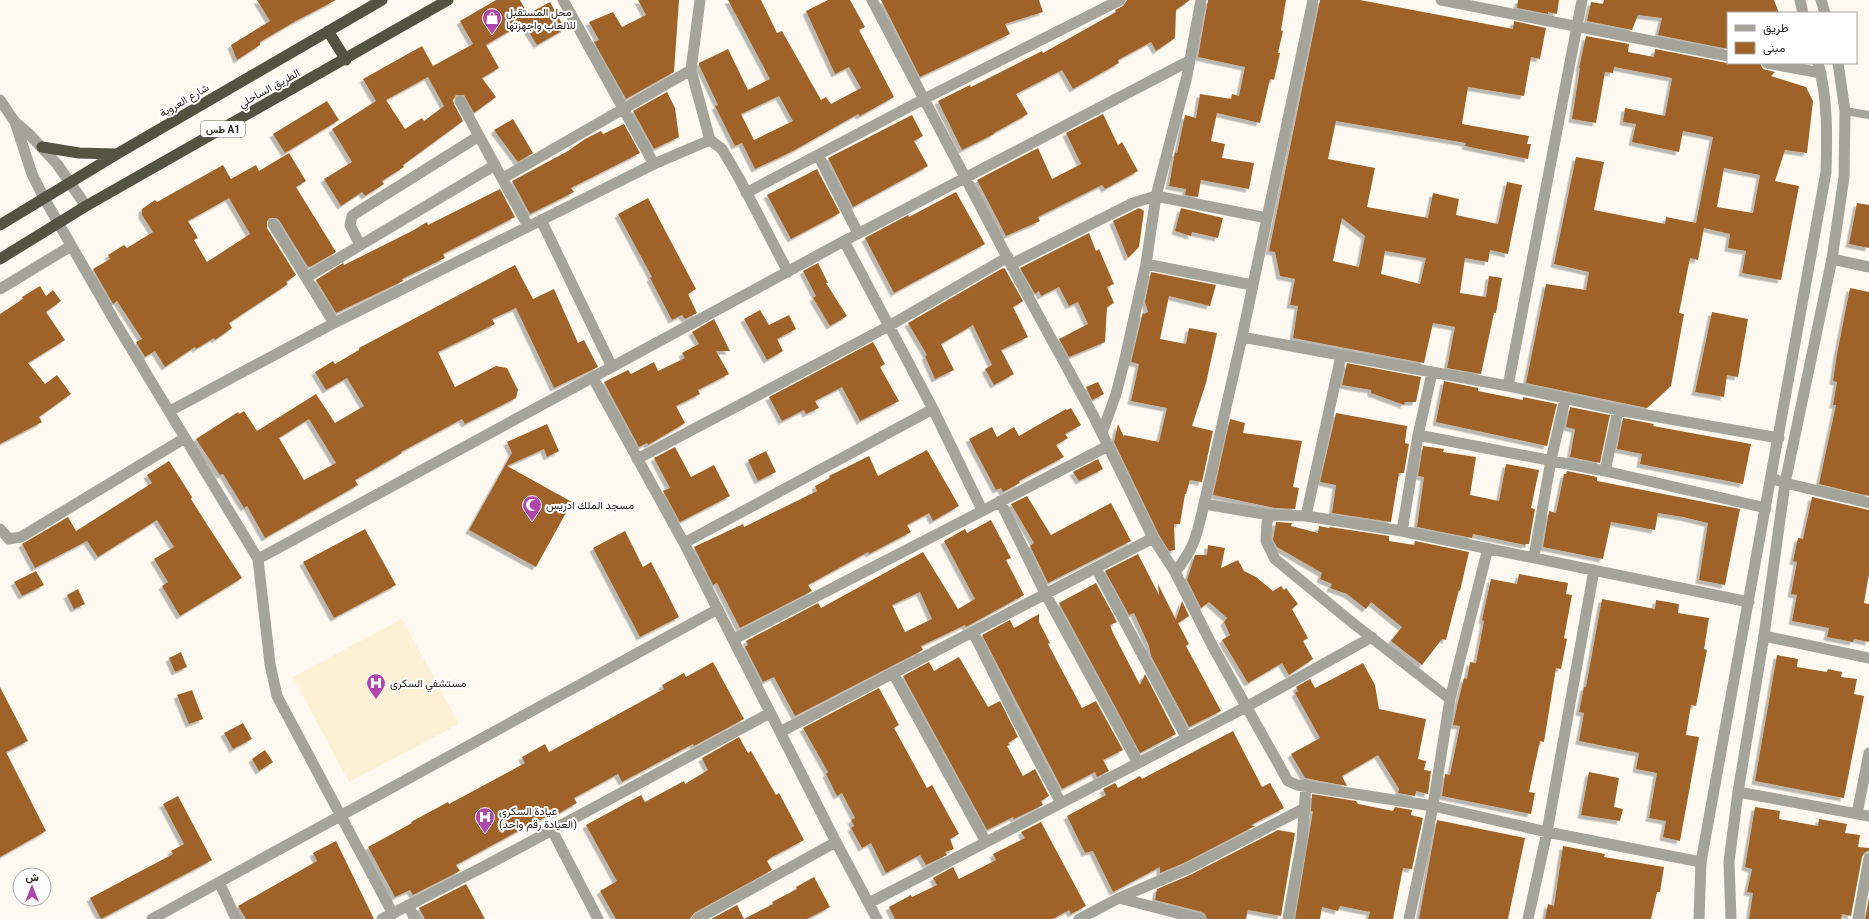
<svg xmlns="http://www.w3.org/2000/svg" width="1869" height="919" font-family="Roboto,Vazirmatn,sans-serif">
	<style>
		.built { fill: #fef0d4 }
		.building { fill: #9f6329; fill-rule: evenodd; filter: url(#shadow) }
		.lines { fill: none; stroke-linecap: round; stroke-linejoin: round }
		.service { stroke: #a4a49b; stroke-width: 8 }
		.minor { stroke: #a4a49b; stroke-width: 11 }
		.tertiary { stroke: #a4a49b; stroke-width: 11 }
		.trunk { stroke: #525341; stroke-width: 11 }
		.labels { text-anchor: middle; stroke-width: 4; stroke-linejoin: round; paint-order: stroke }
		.shield { fill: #fff; stroke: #64625d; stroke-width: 1 }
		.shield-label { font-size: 10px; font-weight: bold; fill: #221e17 }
		.poi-label { font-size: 11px; fill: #221e17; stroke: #fff; text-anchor: start }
		.street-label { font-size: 11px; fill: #221e17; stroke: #fff }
	</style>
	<defs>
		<filter id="shadow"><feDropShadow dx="-3.5" dy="3.5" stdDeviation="0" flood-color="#0004"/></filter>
	</defs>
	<rect width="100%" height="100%" fill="#fdf9f1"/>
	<path class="built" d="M402,619L459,724L349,782L293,677Z"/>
	<path class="building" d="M257,0H336L294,22L260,42V45L237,60L231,45L270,21Z
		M496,0H520L528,14L550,2L565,29L537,45L523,23L486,45L499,68L482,78L496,97L474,113L464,95H456L453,100L454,104L463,121L403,165L404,167L382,181L384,184L365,196L362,192L341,206L324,179L352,162L332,129L376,101L363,79L422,46L433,66L473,44L460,21ZM428,77L444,106L424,121L422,118L405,129L386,100Z
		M638,0H679L674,72L626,99L594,42L599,40L589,22L613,12L622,27L646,15Z
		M728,0H761L777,33L782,31L821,100L826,97L831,104L861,88L849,67L835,74L806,11L828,0H850L865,27L859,30L894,97L860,116L858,114L793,151L755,169L742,143L735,146L715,106L718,105L699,65V63L728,49L748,90L770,79ZM779,96L793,121L754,140L741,114Z
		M881,0H1039L1043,12L1005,24L1010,34L920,77Z
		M1127,0H1190L1176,10L1175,38L1156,51L1151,42L1118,60L1119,63L1073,89L1062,70L1016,94L1028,114L994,133V134L962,150L938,101L970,85L971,87L1042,51L1043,53L1116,12L1115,10L1123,6Z
		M1208,0H1286L1281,30L1283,31L1278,53H1280L1274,80L1270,79L1260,123L1217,113L1211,141L1225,144L1222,158L1254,163L1249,189L1201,180L1198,197L1185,195L1186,189L1169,186L1175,152L1177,153L1185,115L1196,118L1200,94L1231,99L1232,94L1239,96L1245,67L1198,57Z
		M1320,0H1360L1513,29L1514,21L1546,28L1540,59L1531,57L1524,96L1468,87L1462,124L1529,136L1527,144H1531L1528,159L1465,146L1466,143L1336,121L1328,159L1375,168L1367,207L1428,218L1433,193L1459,199L1456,215L1498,224L1507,182L1522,185L1508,254L1490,250L1488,262L1465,258L1460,293L1486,297L1489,276L1502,278L1496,313H1494L1481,374L1447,368L1455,327L1433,323L1424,363L1293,338L1298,306L1290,305L1295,279L1280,276L1275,252L1269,251ZM1342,218L1365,236L1359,267L1333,261ZM1385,251L1426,258L1420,284L1381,274Z
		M1518,0H1559L1557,14L1548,12V14L1517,8Z
		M1604,0H1774L1779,13H1728V49L1658,35L1662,18L1638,15L1632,30L1587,21L1591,2L1603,4Z
		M1586,36L1629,44L1628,52L1654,57L1655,49L1727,63H1760L1763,69L1775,72L1771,76L1806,87L1813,101L1807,153L1785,150L1775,181L1799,186L1781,280L1742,273L1746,251L1728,248L1730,234L1704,228L1698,260L1690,258L1679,313L1684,314L1671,386L1647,408L1526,383L1546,284L1586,290L1589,272L1554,264L1576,157L1604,162L1594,210L1665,224L1666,217L1696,223L1713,137L1683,131L1679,152L1632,142L1636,124L1623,122L1625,108L1665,116L1672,78L1614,67L1613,73L1605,72L1596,123L1572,119L1580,68H1579ZM1724,168L1760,175L1753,213L1717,207Z
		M667,92L675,108L679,137L654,149L633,111Z
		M327,101L339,120L285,153L273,134Z
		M1103,114L1118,145L1122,142L1138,171L1105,189L1102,185L1038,217L1040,221L1006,236L977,180L1038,148L1052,179L1081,164L1066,133Z
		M912,115L923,136L914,141L928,166L853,207L828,158Z
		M513,119L533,153L518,162L494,130Z
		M624,124L640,153L571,188L574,192L530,214L512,181L568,151L585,139L601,131L603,134Z
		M289,153L306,181L296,187L336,252L310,267L309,266L308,267L279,220L276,218H270L267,221V228L296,275L286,282L288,284L229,323L232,328L215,340L214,338L196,349L195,347L165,367L155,351L145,357L136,342L142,339L117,301L113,304L93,269L110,259L108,255L124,245L127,248L153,232L142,215V209L155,200L157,202L223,165L231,179L256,165L259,171ZM229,198L250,234L207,262L194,240L198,238L188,221Z
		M817,169L840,213L791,239L767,195Z
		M500,189L515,217L443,254L445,258L402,279L403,281L336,313L316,280L343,263L344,265L412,231L427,222L428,225Z
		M956,192L985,244L894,293L865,238L908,215L909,217Z
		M648,198L696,289L688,294L697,313L685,319L682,315L672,320L650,278L652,277L618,214Z
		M1857,203L1869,205V248L1849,244Z
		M1139,208L1144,211L1139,247L1128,258L1113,221Z
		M1181,208L1223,218L1218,238L1192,232L1191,236L1175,231Z
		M1089,233L1096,251L1099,249L1114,284L1107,287L1114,303L1107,307L1105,342L1069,357L1059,339L1088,324L1078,302L1069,306L1059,287L1041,296L1039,291L1035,294L1020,268Z
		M818,263L828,283H826L847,316L830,326L813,298L816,296L803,271Z
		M515,265L533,299L554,289L578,343L584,340L598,367L554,388L516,308L492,319L495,324L438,352L455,387L496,366L507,368L518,390L516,398L465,424L462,419L401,452L402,453L355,480L358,485L265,538L247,506L244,508L223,474L220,475L196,439L238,412L239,414L244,411L257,431L316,394L335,423L364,406L347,378L326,390L315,372L333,361L335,364L359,350V348ZM309,419L336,463L304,480L279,438Z
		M1003,268L1005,269L1023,301L1013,307L1028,337L1001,350L1014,374L994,385L985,369L992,365L973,325L941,344L954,370L935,379L925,356L927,355L908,323Z
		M1151,272L1216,285L1210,306L1169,296L1160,339L1186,344L1189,328L1217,333L1206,383L1192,426L1213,431L1202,482L1190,480L1186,494H1185L1180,524H1174L1175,550L1169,551L1159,535L1114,442L1118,424L1124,437V435L1159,442L1167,408L1131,401L1139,364L1131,362L1143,312L1144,314L1148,312L1145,302Z
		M40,286L46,296L53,290L61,301L46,312L65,340L28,363L45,384L57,375L71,394L39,417L42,422L0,444V314L23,299L22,297Z
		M1850,288L1869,292V496L1819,484L1836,405H1833L1837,382L1833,381L1837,354Z
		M760,310L769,325L789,315L796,329L777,339L783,351L767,360L744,319Z
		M1712,312L1748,319L1738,377L1727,375L1724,397L1695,392Z
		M714,319L730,351H716L729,374L698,390L700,394L676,406L685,423L648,445L647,443L639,447L604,382L628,370L631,374L654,362L658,371L685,358L682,353L699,344L692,332Z
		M873,342L885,364L880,367L899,401L860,421L842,387L815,401L819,408L806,414L804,410L782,421L769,397Z
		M1347,363L1421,377L1416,402H1405L1404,405L1371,393V390L1342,385Z
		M1444,381L1478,388V391L1523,400V397L1557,404L1547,446L1436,422Z
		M1098,382L1104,394L1092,400L1086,387Z
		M1570,407L1610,415L1600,463L1570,457L1575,429L1566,427Z
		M1071,408L1081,425L1065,434L1068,438L1056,445L1064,457L1019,481L1020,483L1003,492L1001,488L996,490L969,439L992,427L997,437L1014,427L1019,436L1066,409L1067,410Z
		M1336,413L1407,426L1405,443L1409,444L1404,473H1399L1391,522L1332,513L1336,485L1320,482Z
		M1623,418L1654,424L1653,426L1751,444L1743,484L1640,464L1642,454L1617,449Z
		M1230,419L1245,423L1243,433L1302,441L1293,487L1299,488L1295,509L1275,508L1213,495Z
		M547,424L559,451L547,457L544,449L507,466L572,502L536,567L469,530L512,453L507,442Z
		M1423,446L1444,449L1443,452L1476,457L1470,495L1499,501L1506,464L1539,470L1531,508L1535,509L1529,544H1525V545L1473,534L1472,538L1417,527L1424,477L1418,476Z
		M675,447L691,477L714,465L730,496L680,522L663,491L670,488L654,458Z
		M927,450L959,506L933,521L929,513L907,525L911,532L869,554L868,552L808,585L812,591L740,628L717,583L713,585L694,547L743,524L744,527L817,491L815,486L830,478L829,476L869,456L878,476Z
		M766,451L776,472L758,481L748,460Z
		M1098,459L1103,469L1079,481L1073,472Z
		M169,461L192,497L191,499L208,526L242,578L180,616L162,586L168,582L154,559L174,547L157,520L98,557L87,541L35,568L22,544L68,517L76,531L152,483L147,475Z
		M1567,471L1597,477V481L1740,509L1725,585L1699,580L1708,523L1683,517L1658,513L1655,530L1611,522L1603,559L1543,547L1549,511L1556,513L1564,474H1566Z
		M1027,496L1051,535L1111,503L1131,541L1048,583L1030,546L1034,543L1011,504Z
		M1812,497L1869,510V574L1864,603L1869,604V642L1854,639L1853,642L1827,637L1829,628L1792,621L1797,595L1791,594L1797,562L1793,561L1798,538L1803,539Z
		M991,520L1011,558L1006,560L1024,595L966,627L965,625L921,646L923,650L795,716L774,677L763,682L745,647L748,645L746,641L818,603L821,608L923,552L958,609L975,599L944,541L965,529L967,533ZM920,592L932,619L905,632L892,605Z
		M1276,522L1292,523L1291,526L1318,533L1319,526L1329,528L1330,527L1389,536V541L1414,545L1415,541L1469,552L1460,591L1459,590L1446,640L1442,639L1422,665L1391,641L1402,627L1371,602L1366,609L1347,594L1330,588L1332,584L1320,579L1322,573L1277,547L1273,540Z
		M365,529L396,585L334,618L303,562Z
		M625,531L643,567L651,562L679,617L640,637L593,548Z
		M1208,545L1225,548L1221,568L1238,560L1244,571L1256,577L1273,591L1281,586L1284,590L1286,588L1298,604L1292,609L1308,638L1303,641L1313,659L1289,675L1282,663L1248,683L1222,640L1230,635L1224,622L1227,618L1209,602L1201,608L1187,580L1195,555H1207Z
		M1138,554L1159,595L1158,584L1176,620L1182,601L1189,616L1178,623L1189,644L1186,646L1221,711L1189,727L1151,656L1149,646L1134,613L1129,615L1105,571Z
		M36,571L44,585L22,596L14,582Z
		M1519,574L1568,583L1566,594L1572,595L1564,638L1567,639L1561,669L1556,668L1544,742L1540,741L1529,792L1535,793L1531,814L1442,796L1445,774L1450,775L1460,726L1453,725L1458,702L1464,678L1467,679L1470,662L1476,663L1484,621L1482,620L1491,579L1517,584Z
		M1096,583L1117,622L1110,625L1113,633L1140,685L1145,674L1176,734L1140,753L1059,603Z
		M78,589L85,604L74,609L67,595Z
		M1602,599L1655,609L1656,600L1679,604L1678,613L1709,618L1704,649L1707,650L1702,675L1696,706L1691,705L1686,735L1699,737L1680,841L1663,837L1666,821L1649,818L1657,773L1636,769L1639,753L1579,741L1584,713L1579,712L1584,687H1586Z
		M1039,614V622L1050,643L1048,644L1082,708L1096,701L1123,750L1103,760L1109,771L1097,777L1095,772L1062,789L982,635L1010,620L1014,628Z
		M181,652L187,667L175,672L169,658Z
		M1777,655L1798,659L1797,667L1827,672L1828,669L1842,672L1841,677L1857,679L1854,694L1864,696L1844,798L1755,781Z
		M959,657L988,707L1000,701L1018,737L1008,743L1010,745L1007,746L1023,776L1035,769L1049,796L1041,801L1043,805L1014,819L1013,817L987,830L903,676L929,662L934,671Z
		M713,662L744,719L694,746L693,744L622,782L618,774L574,798L577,803L554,816L552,814L529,825L456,865L460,871L413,895L410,890L395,897L368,847L412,823L411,822L448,802L449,804L475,790L525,763L522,757L545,744L549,752L664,689L662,685L684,673L686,677Z
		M1363,663L1375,685L1379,709L1426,719L1418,759L1426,761L1424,770L1431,771L1428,794L1416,791L1415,796L1398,793L1399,789L1378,755L1342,776L1347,786L1305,778L1291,754L1320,738L1295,693L1298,691L1296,687L1310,679L1315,688Z
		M0,687L28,741L6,752L46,831L0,857Z
		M879,688L899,725L894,728L927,788L932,785L959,834L950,839L954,849L945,852L947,855L926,865L920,855L886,873L871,843L862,848L851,828L854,826L851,820L855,818L842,793L837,796L826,774L828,772L803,728Z
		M192,690L203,719L189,724L177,695Z
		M243,723L252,739L233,749L224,733Z
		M1233,731L1262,787L1270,783L1284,808L1251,825L1255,826L1184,863L1160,873V867L1113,892L1093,851L1085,853L1067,816L1106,795L1103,789L1115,783L1118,788L1140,776L1142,779Z
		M739,737L748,753L751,751L776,795L779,793L804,840L770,858L767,861L772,870L694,913L690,919H616L600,891L617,881L586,825L641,795L645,802L684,781L685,784L708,770L702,758Z
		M265,750L273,762L259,771L252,759Z
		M1589,772L1619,778L1614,807L1623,809L1620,821L1581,815Z
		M1312,794L1356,801L1358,804L1393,811L1395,807L1412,810L1411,815L1423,818L1412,869L1403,868L1393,919H1368L1370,912L1340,906L1338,911L1322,907L1320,919H1295L1313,811H1311Z
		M178,796L212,860L101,919L90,898L173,854L171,851L184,844L163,804Z
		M1755,807L1780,811L1779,819L1818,826L1819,819L1847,824L1845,833L1860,835L1858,847L1869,848V851L1864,853L1862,857L1851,916L1842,914L1841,919H1749L1753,893L1747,892L1752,869L1745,867Z
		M1437,820L1525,838L1508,919H1419Z
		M1041,822L1086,906L1071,914L1069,910L1053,919H895L889,907L911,895L912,897L937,885L933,878L953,867L959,879L996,860L993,854L1025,838L1021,832Z
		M1278,830L1295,833L1281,916L1248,910L1246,919H1207L1205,914L1202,912L1155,900L1157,889L1190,875Z
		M336,841L374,919H246L238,906L317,861L313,853Z
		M1563,846L1605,854L1604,857L1664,867L1660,892H1657L1651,919H1545L1548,904L1554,906Z
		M814,877L830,907L807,919H711L737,905L744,919L773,904L772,902L797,889L796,887Z
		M466,884L485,919H425L419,908Z
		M1869,897V919H1865Z"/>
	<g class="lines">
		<path class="service" d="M1845,111L1869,115"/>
		<path class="minor" d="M563,0L654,164
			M700,0L691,70L710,140L722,149L739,178L788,272
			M872,0L1018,278L1094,417L1153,538L1175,572L1213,647L1288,781L1297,785L1433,806L1547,832L1701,862
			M1441,0L1728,56
			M1767,63L1821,73
			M0,100L15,122L29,134L57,164L86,206
			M460,101L528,226
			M15,122L32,174L44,198L114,320L258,559L270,664L277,696L393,914
			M818,155L858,233
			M503,178L691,70
			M746,193L924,99L1120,0
			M541,220L612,367
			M273,224L334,323
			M844,241L933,409L982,510
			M360,245L350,225L352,216L356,213L479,136
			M1832,259L1869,267
			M1012,264L1133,203L1156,196L1267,218
			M1146,264L1252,285
			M307,277L495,165
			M0,289L71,246
			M1242,337L1508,386L1618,410L1779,438
			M593,378L684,543L836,842L877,919
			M1508,386L1582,0
			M170,411L334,323L654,164L710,140
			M1102,433L1116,394L1124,363L1146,264L1156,196L1187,76L1201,0
			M1418,435L1605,471L1766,508
			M637,459L889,326L1008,257
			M1605,471L1618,410
			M1771,478L1785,483L1869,503
			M1000,501L1045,593L1138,763
			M1204,504L1242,337L1313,0
			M1270,515L1267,522L1266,541L1275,559L1349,620L1450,699
			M1306,516L1341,356
			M0,529L9,539L21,537L185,438
			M1402,531L1418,435L1432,373
			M684,543L933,409
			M1534,557L1551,460L1565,399
			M258,559L844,241L1189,61
			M1096,568L1186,737
			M1175,572C1195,548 1197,534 1204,504L1270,515L1306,516L1402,531L1749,602
			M973,632L1019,724L1061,803
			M1764,636L1869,658
			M734,639L1108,446
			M893,673L986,842
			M780,732L1153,538
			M1738,792L1869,816
			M1857,814L1869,753
			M552,830L598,919
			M220,884L236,919
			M1119,898L1200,919
			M869,903L1246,707L1372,637
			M408,905L415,919
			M152,919L718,609
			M382,919L485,866L770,713
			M697,919L836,842
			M1079,919L1119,898L1187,869L1303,809
			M1288,919L1302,840L1306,785
			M1409,919L1433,806L1450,699L1488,548
			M1528,919L1547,832L1594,570
			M1858,919L1869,858"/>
		<path class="tertiary" d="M1800,0L1803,13
			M1821,0L1825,13
			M1699,919L1701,862L1826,172C1827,137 1828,98 1818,63
			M1731,919L1729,862L1738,792L1764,636L1785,483L1832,259L1844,177L1845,111L1838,63"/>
		<path class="trunk" d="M328,31L346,60
			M42,147L79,153L116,154
			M0,225L117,154L382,0
			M0,259L86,206L448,0"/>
	</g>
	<defs>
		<symbol id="shop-pin" viewBox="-11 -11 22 30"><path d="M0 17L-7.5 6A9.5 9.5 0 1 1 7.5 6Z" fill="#b048ab" stroke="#fff"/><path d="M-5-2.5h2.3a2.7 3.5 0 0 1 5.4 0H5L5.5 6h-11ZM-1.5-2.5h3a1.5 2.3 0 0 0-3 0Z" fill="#fff"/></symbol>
		<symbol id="mosque-pin" viewBox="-11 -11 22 30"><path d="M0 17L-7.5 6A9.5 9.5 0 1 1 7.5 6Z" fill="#b048ab" stroke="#fff"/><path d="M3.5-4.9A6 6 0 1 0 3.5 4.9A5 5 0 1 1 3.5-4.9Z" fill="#fff"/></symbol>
		<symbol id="hospital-pin" viewBox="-11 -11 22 30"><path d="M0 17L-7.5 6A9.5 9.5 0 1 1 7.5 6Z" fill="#b048ab" stroke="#fff"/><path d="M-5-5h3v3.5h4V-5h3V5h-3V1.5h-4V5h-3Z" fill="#fff"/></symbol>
	</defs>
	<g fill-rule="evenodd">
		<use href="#shop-pin" x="481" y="7" width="22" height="30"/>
		<use href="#mosque-pin" x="521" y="494" width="22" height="30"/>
		<use href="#hospital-pin" x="365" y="672" width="22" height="30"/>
		<use href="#hospital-pin" x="474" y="806" width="22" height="30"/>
	</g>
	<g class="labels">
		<rect class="shield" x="201" y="121" width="44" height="16" rx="3"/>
		<g class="shield-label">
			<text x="223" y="133">طس A1</text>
		</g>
		<g class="poi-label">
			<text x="506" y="16">محل المستقبل<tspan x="506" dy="13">للالعاب واجهزتها</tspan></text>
			<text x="546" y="509">مسجد الملك ادريس</text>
			<text x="390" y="687">مستشفي السكرى</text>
			<text x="499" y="815">عيادة السكري<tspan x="499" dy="13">(العيادة رقم واحد)</tspan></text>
		</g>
		<g class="street-label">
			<text transform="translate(269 88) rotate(-29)" y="4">الطريق الساحلي</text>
			<text transform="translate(184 100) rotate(-30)" y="4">شارع العروبة</text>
		</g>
	</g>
	<rect x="1727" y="12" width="130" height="52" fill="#ffffff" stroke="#a7a5a2"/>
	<rect x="1735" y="25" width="20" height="6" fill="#a4a49b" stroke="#a7a5a2"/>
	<text x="1763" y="32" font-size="12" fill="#221e17">طريق</text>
	<rect x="1735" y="42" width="20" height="12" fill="#9f6329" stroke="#a7a5a2"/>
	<text x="1763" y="52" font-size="12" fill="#221e17">مبنى</text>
	<g transform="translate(32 887)"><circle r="19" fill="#ffffff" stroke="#a7a5a2"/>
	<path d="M0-3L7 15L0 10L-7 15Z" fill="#b048ab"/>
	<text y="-6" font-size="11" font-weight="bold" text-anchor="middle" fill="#221e17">ش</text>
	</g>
</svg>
